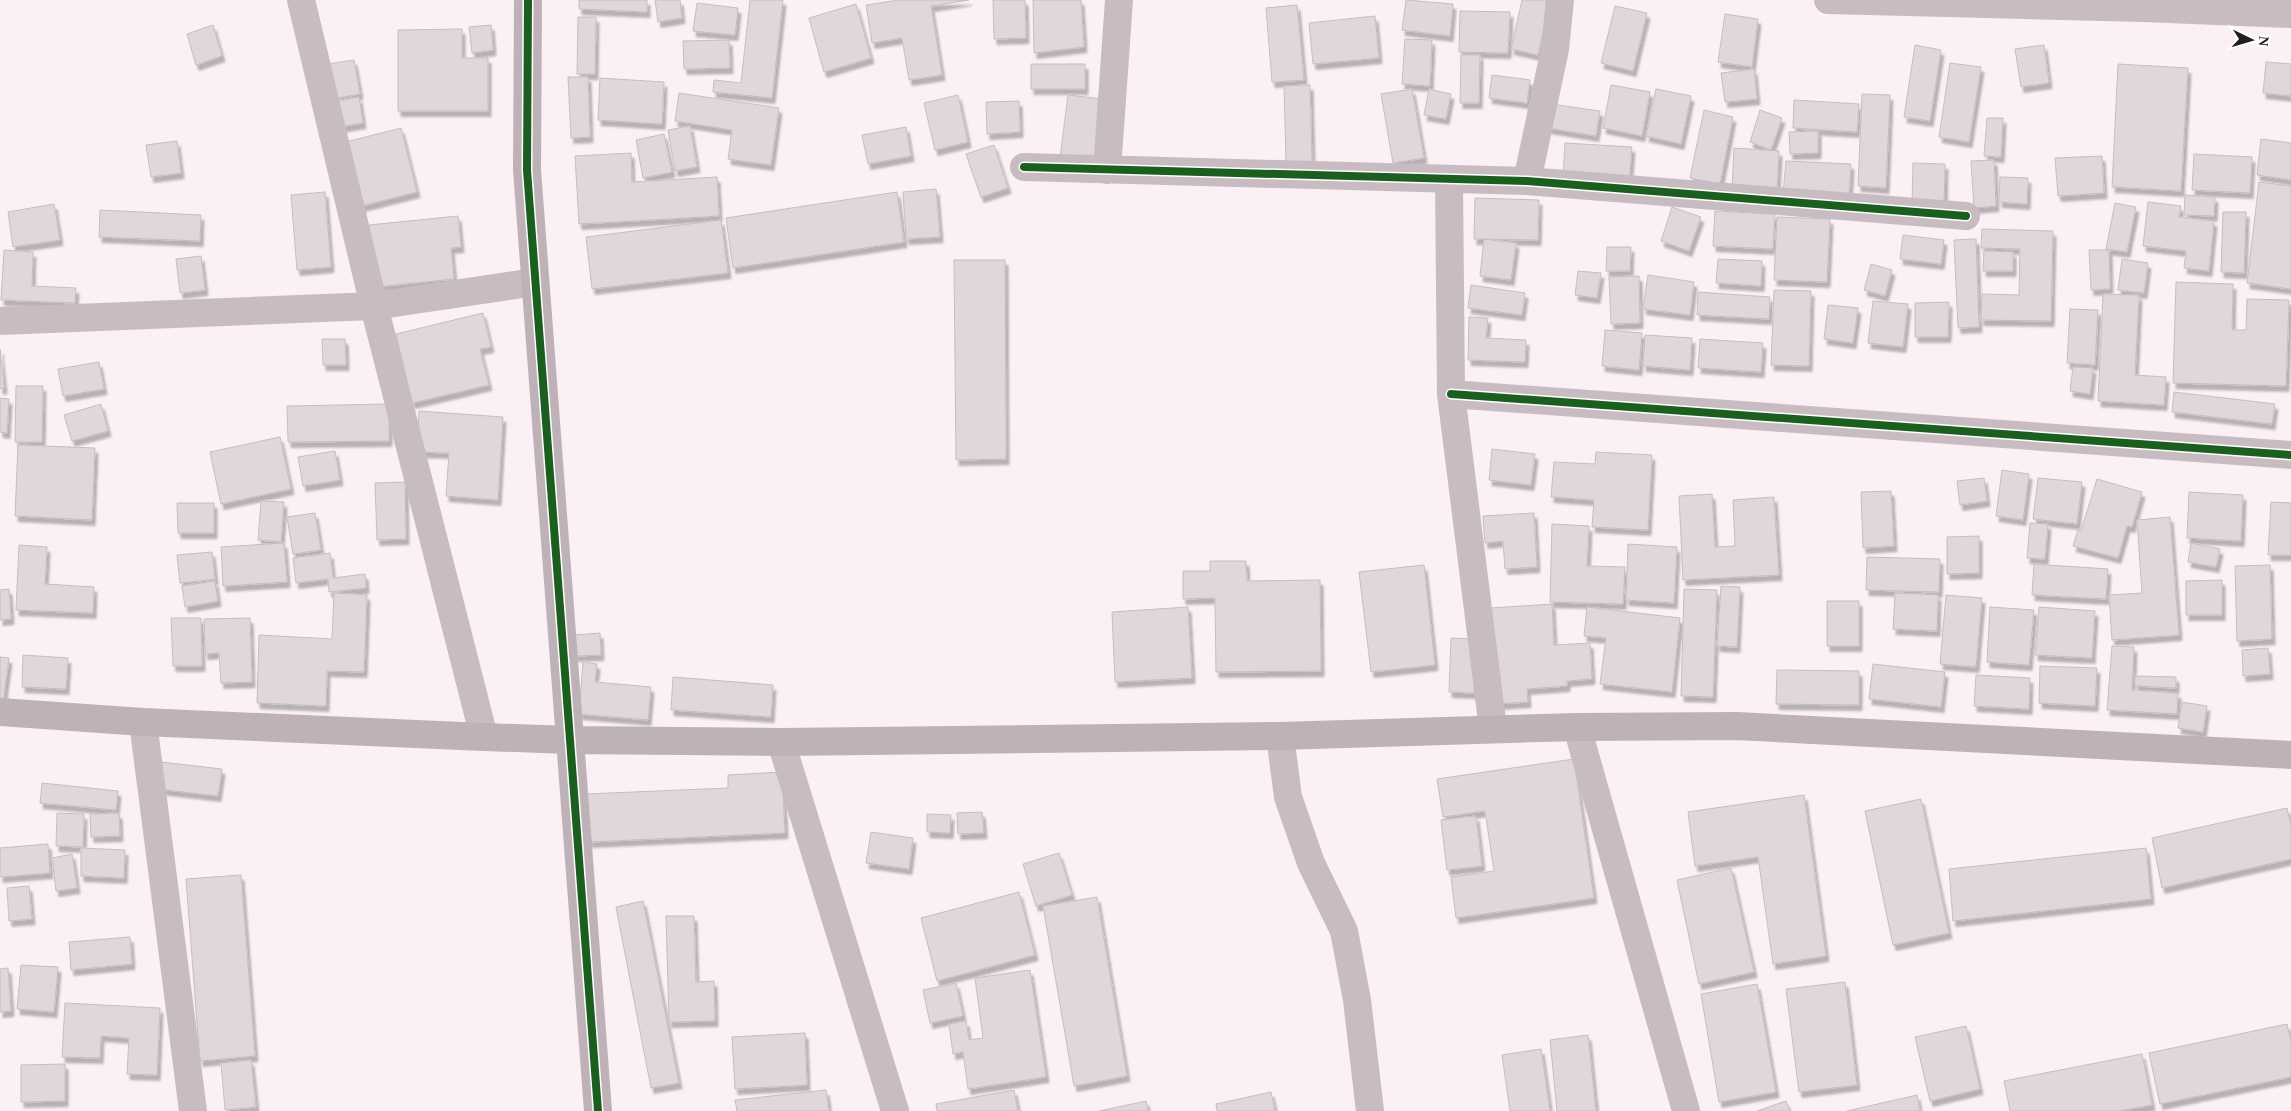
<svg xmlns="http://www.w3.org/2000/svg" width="2291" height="1111" font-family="'Times New Roman',serif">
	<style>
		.building { fill: #dfd7db; stroke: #c5bec1; filter: url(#shadow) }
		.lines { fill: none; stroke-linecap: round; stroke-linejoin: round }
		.street { stroke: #c8bcc2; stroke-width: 28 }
		.secondary { stroke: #beb2b8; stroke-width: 28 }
		.cycleway-casing { stroke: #fff; stroke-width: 11 }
		.cycleway { stroke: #1b5e20; stroke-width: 8 }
	</style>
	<defs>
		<filter id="shadow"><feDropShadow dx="3" dy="5.5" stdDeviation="1" flood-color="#0004"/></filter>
	</defs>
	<rect width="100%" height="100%" fill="#faf0f5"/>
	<path class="building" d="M579,0H647V12L579,9Z
		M655,0H680L682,18L658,22Z
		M750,0H783L772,98L713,92L714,80L741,83Z
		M899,0H969L931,6L942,75L909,80L902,38L872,43L866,5Z
		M993,0H1025L1026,38L994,39Z
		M1033,0H1081L1084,47L1034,53Z
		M1406,0L1453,4L1450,36L1402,30Z
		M1522,0H1550L1538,55L1511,49Z
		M697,3L738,8L735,35L693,31Z
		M856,4L871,58L824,72L809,18Z
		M1297,5L1304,80L1272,82L1266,8Z
		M1615,6L1647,13L1633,71L1601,63Z
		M1460,11L1510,12L1508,53L1459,52Z
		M1725,14L1758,19L1752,67L1718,62Z
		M1375,16L1379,58L1313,64L1309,23Z
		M578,17H596L595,74H577Z
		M213,25L222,56L196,65L187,34Z
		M491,25L493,50L472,53L469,27Z
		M462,29V58H488V111H398V30Z
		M1405,39L1432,40L1430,86L1402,84Z
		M729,40L730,68L684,69L683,41Z
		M1915,45L1941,50L1930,121L1904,117Z
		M2044,45L2049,83L2021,87L2015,49Z
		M1461,55H1480L1479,103H1460Z
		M354,60L360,94L333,99L328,64Z
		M2266,62L2291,64V96L2263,93Z
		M1950,63L1981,67L1969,142L1939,137Z
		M1031,64H1085V89H1031Z
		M2118,64L2188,68L2181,191L2112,187Z
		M1754,69L1757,99L1725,102L1721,73Z
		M1492,75L1530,80L1527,103L1489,98Z
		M568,77H588L590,137L571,138Z
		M600,78L664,82L662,124L598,120Z
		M1310,85L1312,162H1286L1284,86Z
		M1611,85L1650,92L1642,136L1603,128Z
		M1412,89L1424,158L1393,163L1381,94Z
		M1429,89L1451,94L1446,119L1424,115Z
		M1656,89L1691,96L1681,144L1646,136Z
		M679,93L779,108L771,165L728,159L732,130L675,121Z
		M1862,94L1890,95L1886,188L1858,186Z
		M958,95L968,142L935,150L924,103Z
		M1068,95L1103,99L1095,162L1060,158Z
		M359,97L363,123L339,127L335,101Z
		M1794,100L1859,104L1857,132L1793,128Z
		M1019,101L1020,132L987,134L986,102Z
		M1551,104L1600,111L1596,136L1548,128Z
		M1704,110L1733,117L1720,184L1690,178Z
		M1760,110L1782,118L1771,150L1750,142Z
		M1987,118H2003L2001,157L1984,156Z
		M690,126L697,167L675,171L668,130Z
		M906,127L911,156L868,164L862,135Z
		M401,128L417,192L358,207L342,143Z
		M1818,131V153L1790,154L1789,132Z
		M664,134L672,172L643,178L636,140Z
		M2261,139L2291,143V180L2257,175Z
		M177,141L181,173L151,177L146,145Z
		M1565,143L1632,147L1629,181L1563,176Z
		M994,145L1008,188L981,197L966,154Z
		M1734,148L1779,151L1777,190L1732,187Z
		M631,153L632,182L717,177L719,216L579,224L575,156Z
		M2194,154L2252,157L2250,193L2192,190Z
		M2102,156L2104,193L2058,196L2055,158Z
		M1994,160L1996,206L1974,208L1971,161Z
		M1786,161L1851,164L1849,197L1783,194Z
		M1913,163L1945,164L1944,205L1912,204Z
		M2000,177L2028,178L2027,204L1999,202Z
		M2259,182L2291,186V289L2247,283Z
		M936,189L940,237L906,239L903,192Z
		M325,192L331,267L297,270L291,195Z
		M897,192L904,242L733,268L726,218Z
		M2185,195L2215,197L2214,216L2184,215Z
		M1475,198L1539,200L1538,240L1474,239Z
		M2148,202L2181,206L2179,217L2214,221L2209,271L2184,268L2186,251L2143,246Z
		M2115,203L2136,207L2127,252L2106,249Z
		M54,204L60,240L13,247L8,212Z
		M1672,207L1701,217L1689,251L1661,241Z
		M100,210L201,215L200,241L99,237Z
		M1715,211L1775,214L1773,249L1713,246Z
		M2223,212H2246L2244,273L2221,272Z
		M458,216L461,247L451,248L454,279L375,287L369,225Z
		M1777,217L1830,219L1827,282L1774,280Z
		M721,220L728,273L592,289L586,237Z
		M1982,229L2053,231L2051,321L1981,320L1982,294L2019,295L2020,249L1981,248Z
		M1903,235L1944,240L1941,264L1900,259Z
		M1484,239L1516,243L1511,280L1480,276Z
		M1976,239L1979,327L1958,328L1954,240Z
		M1607,247H1631L1630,271H1606Z
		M4,250L33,252L32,286L76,288L75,303L1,300Z
		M2089,250H2109L2110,289L2091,290Z
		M1984,251L2013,252V271H1983Z
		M201,256L205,290L180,293L176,259Z
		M1718,259L1762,261L1761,286L1716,283Z
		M2122,259L2148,263L2144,293L2118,290Z
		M954,260H1005L1006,459L956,460Z
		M1871,264L1892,270L1885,296L1864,290Z
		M1578,271L1601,273L1597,298L1575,295Z
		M1648,275L1694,282L1690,315L1643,309Z
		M1639,276L1640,323L1611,324L1609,277Z
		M2176,282L2233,284L2232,330H2246L2247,299L2289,300L2286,386L2173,383Z
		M1471,285L1525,293L1522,315L1468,308Z
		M1774,290L1811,291L1809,366L1771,365Z
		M1698,292L1770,297L1769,319L1697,315Z
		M2103,294L2139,295L2135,375L2166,377L2164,405L2098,401Z
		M1873,301L1908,304L1903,347L1868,343Z
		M1949,302L1948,337H1915V303Z
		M1828,305L1858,308L1853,343L1824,339Z
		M2070,309L2098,310L2095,365L2067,363Z
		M483,313L491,347L480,349L489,385L412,403L396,334Z
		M1469,317L1488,318L1486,338L1526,340L1525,362L1468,360Z
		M1605,330L1642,333L1639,370L1602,366Z
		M1645,335L1692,338L1690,370L1643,366Z
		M322,339H345L346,365H323Z
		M1700,339L1763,343L1761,372L1698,368Z
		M0,349L4,388L0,389Z
		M99,362L104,389L63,396L58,369Z
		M2073,367L2093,368L2090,394L2070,391Z
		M16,386H43L42,442H15Z
		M2174,392L2275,404L2272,424L2172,412Z
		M0,398L9,399L7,433L0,432Z
		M101,404L108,431L72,441L64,415Z
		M389,404V441L288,442L287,406Z
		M419,411L503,417L498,500L446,496L449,453L417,452Z
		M280,437L291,489L221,504L210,452Z
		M18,445L95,448L92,520L15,516Z
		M1492,449L1535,454L1531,485L1489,480Z
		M335,451L340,480L303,486L298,457Z
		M1596,452L1652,455L1648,530L1592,527L1594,500L1551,497L1554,462L1595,464Z
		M2002,470L2029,474L2023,520L1996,516Z
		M1984,478L1987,501L1960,505L1957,481Z
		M2038,478L2082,482L2077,524L2033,519Z
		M2097,479L2142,492L2132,527L2127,526L2118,558L2073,546L2078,530L2081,531Z
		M405,482L406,539L377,540L375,483Z
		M1891,491L1894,546L1863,548L1861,492Z
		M2189,492L2243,495L2241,541L2187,538Z
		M1712,494L1715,547L1735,546L1733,500L1774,497L1779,575L1683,580L1679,496Z
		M261,501L284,502L281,542L258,540Z
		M2271,502L2291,503V555H2268Z
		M177,503H214V533H178Z
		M315,513L321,550L293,554L287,517Z
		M1534,513L1537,567L1505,569L1503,541L1485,543L1483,516Z
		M2170,517L2179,635L2112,640L2109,595L2142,593L2137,520Z
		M2030,523L2048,524L2045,559L2027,558Z
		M1552,524L1589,526L1587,566L1625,567L1623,604L1550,602Z
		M1979,536V573L1947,574V537Z
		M284,543L287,582L223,586L221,547Z
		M2191,543L2220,549L2216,567L2188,562Z
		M1628,544L1677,547L1674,603L1626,600Z
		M19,545L47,547L45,584L94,587L93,613L16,610Z
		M212,552L215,579L180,583L177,555Z
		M330,553L333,578L365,574L366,588L329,592L328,579L296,583L293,558Z
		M1867,557L1940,559L1939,592L1866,590Z
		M1210,561H1246L1247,581L1320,580L1321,671L1216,672L1215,598L1183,599V571H1210Z
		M2034,564L2108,569L2106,599L2032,595Z
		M1424,565L1435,665L1371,672L1359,572Z
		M2270,565L2272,639L2237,641L2235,566Z
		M2222,580V615H2186V581Z
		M215,581L218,601L185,607L182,586Z
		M1721,586L1740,587L1737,647L1717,646Z
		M9,589L11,619L0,620V590Z
		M1684,589L1717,590L1713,697L1681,696Z
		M334,593L367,595L364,672L327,671L326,706L257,703L259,635L332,639Z
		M1895,593L1938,595L1937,631L1893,629Z
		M1946,595L1982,598L1976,667L1940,664Z
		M1827,601H1859V646H1827Z
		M1552,604L1554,645L1590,643L1592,679L1567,681V686L1527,689L1528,702L1497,704L1491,608Z
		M1188,607L1192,678L1115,682L1112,612Z
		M1587,607L1680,618L1672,692L1600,684L1606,638L1584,636Z
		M1990,607L2034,610L2029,665L1987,662Z
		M2039,607L2095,611L2092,658L2035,655Z
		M171,618H201L202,666H173Z
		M250,618L252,682L221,683L219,653L205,654L204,619Z
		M600,633L601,655L575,656L574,635Z
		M1451,638L1475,639L1474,693L1449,692Z
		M2112,646L2134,647L2132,690L2178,693L2177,714L2107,710Z
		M2268,648L2270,674L2243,676L2242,650Z
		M23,655L68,658L66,689L22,687Z
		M0,657L9,658L3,702L0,701Z
		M583,662L597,664L595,682L651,687L648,720L579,714Z
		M1873,664L1945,672L1941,707L1869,699Z
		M2040,666L2097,668L2095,706L2039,703Z
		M1777,670L1859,671V705L1776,704Z
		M1976,675L2030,678L2029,709L1974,706Z
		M2135,676L2176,677V688L2135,686Z
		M673,677L773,685L771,717L671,710Z
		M2182,702L2207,706L2203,732L2178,728Z
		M1574,759L1594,898L1456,918L1451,877L1494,871L1485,811L1443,817L1437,779Z
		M161,762L222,769L218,796L158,789Z
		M782,772L785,833L589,842L586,794L728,788V775Z
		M42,783L118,791L116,810L40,803Z
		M1804,795L1826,956L1773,964L1758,857L1695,866L1688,812Z
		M1921,799L1949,933L1893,945L1865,811Z
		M2287,808L2291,825V859L2162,888L2152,838Z
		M982,812L984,833L958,834L957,813Z
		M57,813L84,814L83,847L56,846Z
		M119,813L120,836L91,837L90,814Z
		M927,814L951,815L950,833L927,832Z
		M1476,816L1482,866L1447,870L1441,820Z
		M871,832L913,838L909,869L866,863Z
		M48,844L50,873L0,877V848Z
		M81,848L125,850L124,878L81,876Z
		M2146,848L2151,899L1953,921L1949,869Z
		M1059,853L1072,895L1036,906L1023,864Z
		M72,854L77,888L56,891L52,858Z
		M1731,868L1754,972L1699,984L1677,880Z
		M241,875L255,1056L200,1061L186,879Z
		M29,886L32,919L9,921L7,888Z
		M1019,892L1035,955L937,981L921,918Z
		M1097,897L1127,1076L1074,1086L1043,906Z
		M643,901L679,1083L651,1088L616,907Z
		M666,916H694L696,982L714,981L715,1021L669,1022Z
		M130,937L132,964L71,970L69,942Z
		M21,965L58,967L54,1012L17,1009Z
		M8,968L11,1011L0,1012V969Z
		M1030,970L1046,1077L968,1089L963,1052L953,1054L949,1024L966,1021L969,1040L983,1038L975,978Z
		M1845,982L1857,1085L1799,1092L1786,989Z
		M956,983L963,1016L930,1023L923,990Z
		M1757,984L1776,1092L1719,1102L1701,994Z
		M65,1003L160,1008L157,1075L127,1074L129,1038L101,1036L100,1058L62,1057Z
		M2287,1024L2291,1042V1077L2160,1104L2149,1053Z
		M1966,1026L1980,1089L1930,1101L1915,1037Z
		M805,1033L807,1085L735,1089L732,1037Z
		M1588,1035L1596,1111H1557L1550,1040Z
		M1541,1049L1550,1111H1510L1502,1055Z
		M2142,1054L2152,1105L2119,1111H2010L2004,1081Z
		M251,1060L256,1107L225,1110L221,1063Z
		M65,1064V1101L21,1102V1065Z
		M826,1090L829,1111H737L735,1100Z
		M1014,1090L1018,1111H937L936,1104Z
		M1271,1092L1275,1111H1217L1216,1104Z
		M1917,1095L1920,1111H1847Z
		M1146,1101L1148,1111H1099Z
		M1786,1101L1790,1111H1757Z"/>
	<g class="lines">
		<path class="street" d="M301,0L374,306L484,737
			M1828,0L2144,8L2291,14
			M1024,167L1527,181L1966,216
			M1107,170L1119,0
			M1449,179L1451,394L1493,729
			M1527,181L1555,49L1560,0
			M0,321L374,306L535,282
			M1451,394L2291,455
			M143,722L193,1111
			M1577,727L1686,1111
			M1280,736L1288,797L1311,863L1344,931L1357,1000L1370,1111
			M781,742L895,1111"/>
		<path class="secondary" d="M528,0L527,170L598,1111
			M0,712L143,722L484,737L570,740L781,742L1280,736L1577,727L1737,726L2291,755"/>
		<defs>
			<path id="cycleway" d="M528,0L527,170L598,1111
				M1024,167L1527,181L1966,216
				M1451,394L2291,455"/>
		</defs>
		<use href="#cycleway" class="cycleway-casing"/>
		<use href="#cycleway" class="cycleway"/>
	</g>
	<g transform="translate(2251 40) rotate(95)" stroke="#ffffff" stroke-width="4" paint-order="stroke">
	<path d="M0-4L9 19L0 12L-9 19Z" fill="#221d1f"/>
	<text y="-8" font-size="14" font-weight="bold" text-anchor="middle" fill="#221d1f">N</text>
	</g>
</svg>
